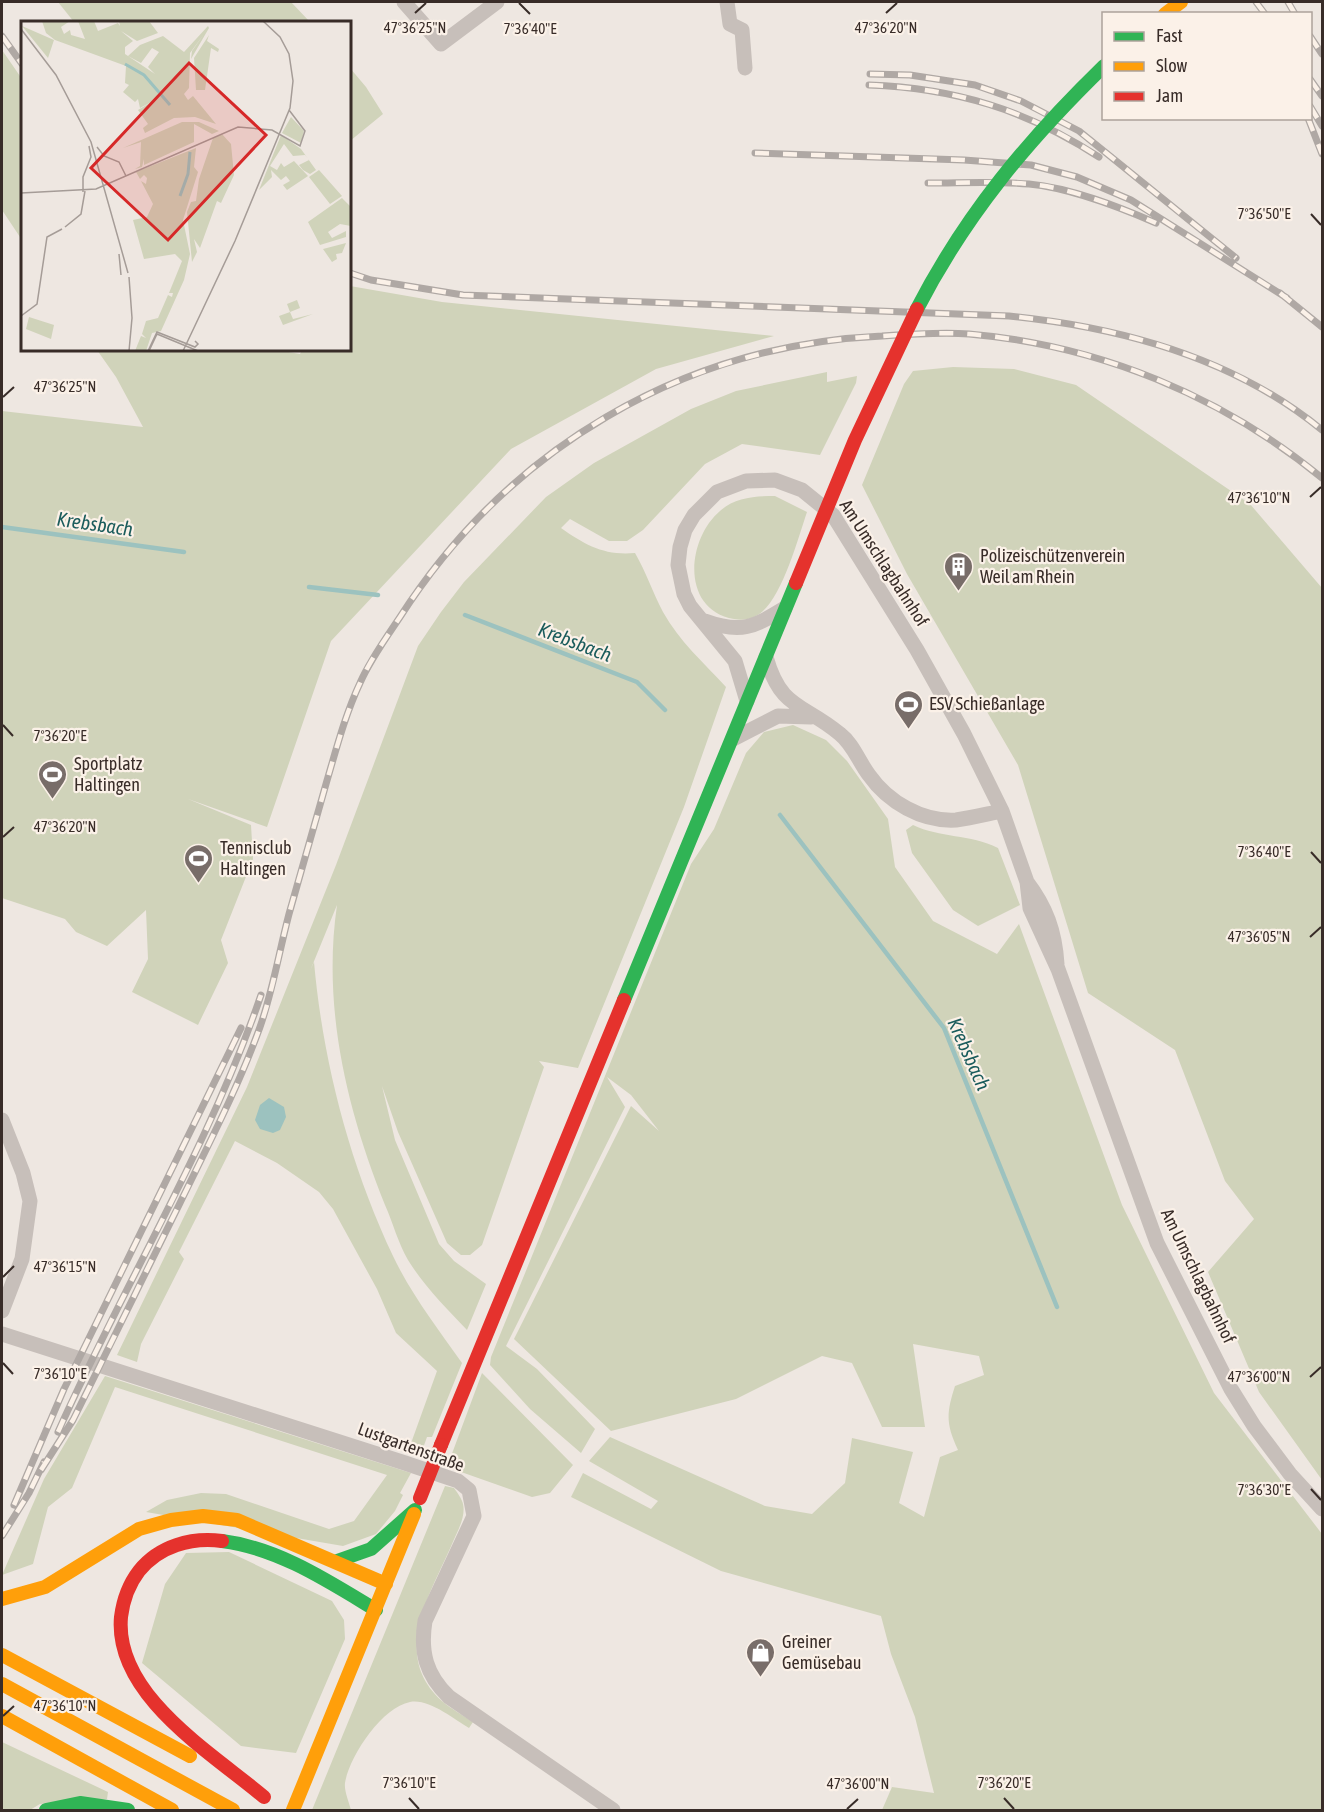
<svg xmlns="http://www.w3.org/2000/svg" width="1324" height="1812" font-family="'Asap Condensed',sans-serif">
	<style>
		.green { fill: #d0d3ba }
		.water { fill: #9cc2bf }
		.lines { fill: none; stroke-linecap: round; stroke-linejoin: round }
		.stream { stroke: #9cc2bf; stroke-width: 4.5 }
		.street { stroke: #c7bfba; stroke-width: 15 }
		.fast { stroke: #30b455; stroke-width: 14 }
		.slow { stroke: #ff9f0a; stroke-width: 14 }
		.jam { stroke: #e5322d; stroke-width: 14 }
		.rail-casing { stroke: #afa8a4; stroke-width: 7 }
		.rail { stroke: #fbf1e8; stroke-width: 4.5; stroke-dasharray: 14; stroke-linecap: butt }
		.fast-bridge { stroke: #30b455; stroke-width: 14 }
		.jam-bridge { stroke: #e5322d; stroke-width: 14 }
		.ticks { fill: none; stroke: #382c28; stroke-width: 2 }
		.labels { text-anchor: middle; stroke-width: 4.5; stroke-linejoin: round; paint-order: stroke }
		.poi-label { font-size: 18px; fill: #382c28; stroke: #fbf1e8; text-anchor: start }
		.street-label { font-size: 18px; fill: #382c28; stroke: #fbf1e8 }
		.water-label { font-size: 20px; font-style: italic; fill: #1b5c5c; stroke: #fbf1e8 }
		.inset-river { fill: none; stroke: #9cc2bf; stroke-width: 3 }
		.inset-road { fill: none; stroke: #a59c97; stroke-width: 1.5 }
		.view { fill: #d62828; fill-opacity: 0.15; stroke: #d62828; stroke-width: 3 }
		.inset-edge { fill: none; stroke: #382c28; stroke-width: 3 }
		.ticks-label { font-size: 15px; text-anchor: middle; fill: #382c28; stroke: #fbf1e8; stroke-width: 4.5; stroke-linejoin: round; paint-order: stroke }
	</style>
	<rect width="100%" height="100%" fill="#eee7e1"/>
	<path class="green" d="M58,2H291L310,22H74Z
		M2,50L22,79V240L2,210Z
		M350,68L366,87L383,114L350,141Z
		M350,286L442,302L774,336L656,369L511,449L331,641L267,827L188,799L251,825L253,859L221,940L228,963L198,1025L132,992L148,959L146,910L107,946L76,932L65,919L2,898V411L143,427L116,377L97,350H277L300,354L302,350H350Z
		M953,367L1014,369L1076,385L1250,504L1322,588V1480L1259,1392L1208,1272L1254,1219L1225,1181L1175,1050L1088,993L1018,765L907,574L862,485L904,384L913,371Z
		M827,372V382L857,376L856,383L820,455L742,444L705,464L643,530L627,541H609L570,519L561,528C585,545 605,556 635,553C646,572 653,593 663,612C679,641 704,663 726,687L684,807L578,1068L539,1061L544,1067L482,1245L470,1255H461L447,1243L398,1132L382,1086L395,1140L439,1244L454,1261L486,1284L467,1330C446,1308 424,1286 408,1260C398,1243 393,1223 385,1205C347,1110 322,1008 337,905L310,971L314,962C323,1063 350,1165 393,1256C411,1294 438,1329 462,1363L432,1437H427L422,1451L410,1446L437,1371L396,1333L377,1289L333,1209L319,1192L277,1163L235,1141L179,1252L184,1259L141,1344L137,1362L117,1355L247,1087L336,865L418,646L441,612L464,582L546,497L594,463L691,409L736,391Z
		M775,496L807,512C798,539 783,593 763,611C754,619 744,621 734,619C681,610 686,540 720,511C735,497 756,496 775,496Z
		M793,725L826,740L847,761L888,819L895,867L933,921L997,954L1019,924L1122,1205L1214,1393L1322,1534V1810H882L892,1787L934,1793L915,1717L891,1654L881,1616L721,1571L571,1497L583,1473L651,1509L658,1501L589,1461L610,1437L765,1506L812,1514L845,1483L852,1438L913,1452L899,1503L924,1517L940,1457L958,1450C946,1424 946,1414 955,1386L984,1375L979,1356L913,1344L925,1427H882L852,1363L822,1356L736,1399L611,1431L514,1339L631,1106L659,1131L631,1095L607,1077L625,1107L506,1346L537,1369L595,1429L581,1453L530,1409L490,1365L491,1357L691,864L714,829L746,753L764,732Z
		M913,825C940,838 970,834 998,848L1020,905L978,926L953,910L912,853L906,830Z
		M482,1373L573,1465L550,1493L532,1497L447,1467Z
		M105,1376L411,1473L400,1493L403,1495L395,1511L376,1534L343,1546L146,1512L167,1500L201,1493L226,1494L329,1529L354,1521L387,1475L115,1387L72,1488L48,1507L33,1564L2,1575L44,1479Z
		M445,1486L454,1488C457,1492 462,1499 463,1504C466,1517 457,1532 452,1544C431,1593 390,1655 442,1701C451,1709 463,1715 473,1722L469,1728C454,1719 428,1698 410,1702C382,1707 349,1757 345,1783C344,1791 349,1802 351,1810H312Z
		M229,1552L332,1601L344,1620L345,1639L296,1753L241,1746L142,1663L165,1584L186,1553Z
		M2,1742L108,1792L107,1799L40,1804L30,1810H2Z"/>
	<path class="water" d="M269,1098L284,1107L286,1117L280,1130L273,1133L260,1129L255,1120L260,1105Z"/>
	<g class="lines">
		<path class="stream" d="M2,527L184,552
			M309,587L378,595
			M465,615L637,682L665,710
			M780,815L944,1028L1057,1307"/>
		<path class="street" d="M404,2L441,44L497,2
			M727,2L730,24L742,30L745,68
			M705,621C741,634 754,627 785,608
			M766,657C781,710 803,703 840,734C853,744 859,762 869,775C888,802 922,822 956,820C971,818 987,814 1002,811
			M747,701L735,661L690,606L684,594L678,565L680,547L685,530L694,515L717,492L746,481L775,480L802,490L833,515L917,650L964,734L1002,811L1027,882L1030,908L1058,969L1157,1243L1231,1389L1254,1426L1290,1474L1322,1509
			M733,739L778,716L811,717
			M1027,882C1046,907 1055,931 1057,964
			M2,1120L23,1173L30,1201L22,1259L2,1311
			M2,1334L405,1463L458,1481L469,1490L474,1516L425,1621C420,1652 426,1675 449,1697L613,1810"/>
		<path class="fast" d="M624,1000L796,583
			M222,1541C278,1548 328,1581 376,1610
			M337,1561L371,1549L415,1510
			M46,1810L80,1803L128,1810"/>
		<path class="slow" d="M1165,14L1181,2
			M2,1599L45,1587L139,1529L171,1520L203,1516L237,1520L386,1584
			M2,1655L190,1756
			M2,1684L233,1810
			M2,1716L172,1810
			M293,1810L414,1514"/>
		<path class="jam" d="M441,1445L624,1000
			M222,1541C191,1537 159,1546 139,1571C129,1584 123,1601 121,1617C114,1695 212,1753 264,1797"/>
		<defs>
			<path id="rail" d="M1256,2L1265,14
				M1288,2L1295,14
				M2,36L22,64
				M1310,36L1322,54
				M870,74L910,75L975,85L1021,101L1079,131L1236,258
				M1310,79L1322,96
				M869,85C955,88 1027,110 1099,157
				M1310,106L1322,126
				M1308,118L1322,154
				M755,153L964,160L1031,165L1077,177L1131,200L1287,298
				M928,183C961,183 996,181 1029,184C1071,188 1117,206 1156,223
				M350,273L371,280L463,295L1009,316C1121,327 1234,358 1322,430
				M1280,293L1322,327
				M58,1432C123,1286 209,1147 261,995
				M41,1470L73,1420C109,1348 144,1275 180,1203C208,1145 238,1088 260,1027C273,990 279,952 289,914C301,871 314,827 326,784C336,750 345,715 360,683C370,660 386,638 400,617C508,449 682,345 882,336C911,334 941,332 969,334C1099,345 1222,396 1322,478
				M14,1505L64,1389L241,1028
				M2,1536L29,1493L44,1462"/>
		</defs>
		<use href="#rail" class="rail-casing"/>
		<use href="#rail" class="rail"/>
		<path class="fast-bridge" d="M917,309C966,214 1028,140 1104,66"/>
		<path class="jam-bridge" d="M796,583L855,440L917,309
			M420,1498L441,1445"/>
	</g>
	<path class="ticks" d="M519,3L530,14M415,13L426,3M886,13L897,3M1311,214L1321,225M3,397L14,387M1310,497L1321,487M3,725L13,736M3,837L14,827M1311,852L1321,863M1310,937L1321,927M3,1277L14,1266M3,1363L13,1374M1310,1377L1321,1367M1311,1489L1321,1500M3,1716L14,1706M409,1798L419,1809M1004,1798L1014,1809M847,1809L858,1799"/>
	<defs>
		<symbol id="building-pin" viewBox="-11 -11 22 30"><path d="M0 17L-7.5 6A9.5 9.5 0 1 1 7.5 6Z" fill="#786d69" stroke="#fbf1e8"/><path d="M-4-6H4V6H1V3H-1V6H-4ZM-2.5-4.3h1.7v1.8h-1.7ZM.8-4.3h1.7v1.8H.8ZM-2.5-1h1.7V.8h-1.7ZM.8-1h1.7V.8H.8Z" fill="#fff"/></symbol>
		<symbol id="stadium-pin" viewBox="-11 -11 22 30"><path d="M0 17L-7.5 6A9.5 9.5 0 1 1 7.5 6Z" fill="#786d69" stroke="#fbf1e8"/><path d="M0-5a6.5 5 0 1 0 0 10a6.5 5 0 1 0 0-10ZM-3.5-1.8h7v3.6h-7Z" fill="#fff"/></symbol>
		<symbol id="shop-pin" viewBox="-11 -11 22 30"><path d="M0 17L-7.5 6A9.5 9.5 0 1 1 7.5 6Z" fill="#786d69" stroke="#fbf1e8"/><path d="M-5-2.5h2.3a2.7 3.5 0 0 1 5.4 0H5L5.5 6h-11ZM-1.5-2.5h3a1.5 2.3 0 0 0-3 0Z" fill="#fff"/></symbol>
	</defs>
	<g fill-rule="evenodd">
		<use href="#building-pin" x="942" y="550" width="33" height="45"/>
		<use href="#stadium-pin" x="892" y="688" width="33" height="45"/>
		<use href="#stadium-pin" x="36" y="758" width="33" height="45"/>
		<use href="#stadium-pin" x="182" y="842" width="33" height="45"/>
		<use href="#shop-pin" x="744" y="1636" width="33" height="45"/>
	</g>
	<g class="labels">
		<g class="poi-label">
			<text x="980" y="562">Polizeischützenverein<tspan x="980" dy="21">Weil am Rhein</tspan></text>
			<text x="929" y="710">ESV Schießanlage</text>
			<text x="74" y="770">Sportplatz<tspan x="74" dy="21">Haltingen</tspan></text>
			<text x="220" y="854">Tennisclub<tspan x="220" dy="21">Haltingen</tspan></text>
			<text x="782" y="1648">Greiner<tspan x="782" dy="21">Gemüsebau</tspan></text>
		</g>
		<g class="street-label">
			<text transform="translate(884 563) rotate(57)" y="6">Am Umschlagbahnhof</text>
			<text transform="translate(1198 1276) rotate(64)" y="6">Am Umschlagbahnhof</text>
			<text transform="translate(411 1447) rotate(20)" y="6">Lustgartenstraße</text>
		</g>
		<g class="water-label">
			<text transform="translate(95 524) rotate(8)" y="7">Krebsbach</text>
			<text transform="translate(575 642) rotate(21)" y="7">Krebsbach</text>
			<text transform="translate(969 1054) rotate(66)" y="7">Krebsbach</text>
		</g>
	</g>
	<g transform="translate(21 21)">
		<rect width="330" height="330" fill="#eee7e1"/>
		<path d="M21,0H49L40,6L43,13L49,9L50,14L64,18L57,0H73L77,10L97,2L99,5L98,0H128L137,12L116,20L100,10L112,20L104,26V33L134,53L127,46L138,31L131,27L120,42L107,35L119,24L142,15L163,31L187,5L188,7L170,38L171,30L183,13L169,32L168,67L163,73L167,79L172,75L195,103L174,96L153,97L124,112L122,107L127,103L117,89L132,80L119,87L117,78L114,81L102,71L108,64L104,62L105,45L34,19L25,12ZM1,5L33,19L27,37ZM188,14L186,20L198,28L197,31L190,27L184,69H175L173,37ZM270,96L283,110L280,122L261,112ZM161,101H178L198,110L191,113L173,103V121L123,144V138L121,146L114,148L119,145L120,121L102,127ZM201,113L210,123L213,154L200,182L196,180L179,227L173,218L176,231L171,241L166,191L170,181L175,180L178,158L192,117ZM260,114L280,128L295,149L289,153L282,149L278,144L288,139L284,134L272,135L263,123L249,145L256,149L260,142L263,146L273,140L287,155L266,169L262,164L269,160L265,155L260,159L250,149L251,156L238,169ZM175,127L173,146L177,151L162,199L169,233L163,259L140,310L131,312L125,330H114L120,315L125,317L121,313L125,300L137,297L147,274L151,276L152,272H148L161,240L154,233L123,238L112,199L126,196L132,183L120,160L125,163L126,157L123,154L119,158L115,151ZM298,149L321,175L309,183L288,156ZM321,177L330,186V205L319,203L307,211L311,217L325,210V216L299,224L287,201ZM325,222L321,232L315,233L316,238L311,241L302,228ZM276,279L279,287L269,291L272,298L292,293L262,304L258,295L269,291L266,283ZM8,296L33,304L30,318L5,308Z" fill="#d0d3ba"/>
		<path class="inset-river" d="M104,43L123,54L149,84M159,175L167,153L169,131"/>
		<path class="inset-road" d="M0,8L35,54L70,121L107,252M76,126L83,135L98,141L105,155M62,171V156L70,136L68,125M0,172L75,168L217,106L251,109L279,125L284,110L268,89M44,206L60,193L64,170M98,233L100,254M108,256L111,297L108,330M0,295L16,283L26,216L41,208M127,330L136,311L174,326L177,323L174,320M128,330L136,313L177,330M162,330L214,220L269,87L272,60L268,33L259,16L242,0"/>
		<path class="view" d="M168,42L245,114L147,219L70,147Z"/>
		<rect width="330" height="330" class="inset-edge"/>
	</g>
	<g class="ticks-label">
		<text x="415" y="33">47°36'25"N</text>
		<text x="886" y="33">47°36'20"N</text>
		<text x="530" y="34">7°36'40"E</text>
		<text x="1264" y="219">7°36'50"E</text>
		<text x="65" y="392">47°36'25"N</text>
		<text x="1259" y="503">47°36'10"N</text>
		<text x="60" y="741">7°36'20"E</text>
		<text x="65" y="832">47°36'20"N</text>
		<text x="1264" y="857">7°36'40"E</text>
		<text x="1259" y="942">47°36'05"N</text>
		<text x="65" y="1272">47°36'15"N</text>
		<text x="60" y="1379">7°36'10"E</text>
		<text x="1259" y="1382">47°36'00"N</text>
		<text x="1264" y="1495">7°36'30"E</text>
		<text x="65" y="1711">47°36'10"N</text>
		<text x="409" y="1788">7°36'10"E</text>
		<text x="1004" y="1788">7°36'20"E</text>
		<text x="858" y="1789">47°36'00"N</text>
	</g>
	<rect width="1324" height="1812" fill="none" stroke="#382c28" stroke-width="6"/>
	<rect x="1102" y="12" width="210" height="108" fill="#fbf1e8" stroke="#ada29b" stroke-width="1.5"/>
	<rect x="1114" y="32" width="30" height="9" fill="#30b455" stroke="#ada29b" stroke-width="1.5"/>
	<text x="1156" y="42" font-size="18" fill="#382c28">Fast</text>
	<rect x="1114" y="62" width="30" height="9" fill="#ff9f0a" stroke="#ada29b" stroke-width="1.5"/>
	<text x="1156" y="72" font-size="18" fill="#382c28">Slow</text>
	<rect x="1114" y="92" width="30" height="9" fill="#e5322d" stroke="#ada29b" stroke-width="1.5"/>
	<text x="1156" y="102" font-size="18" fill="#382c28">Jam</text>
</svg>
